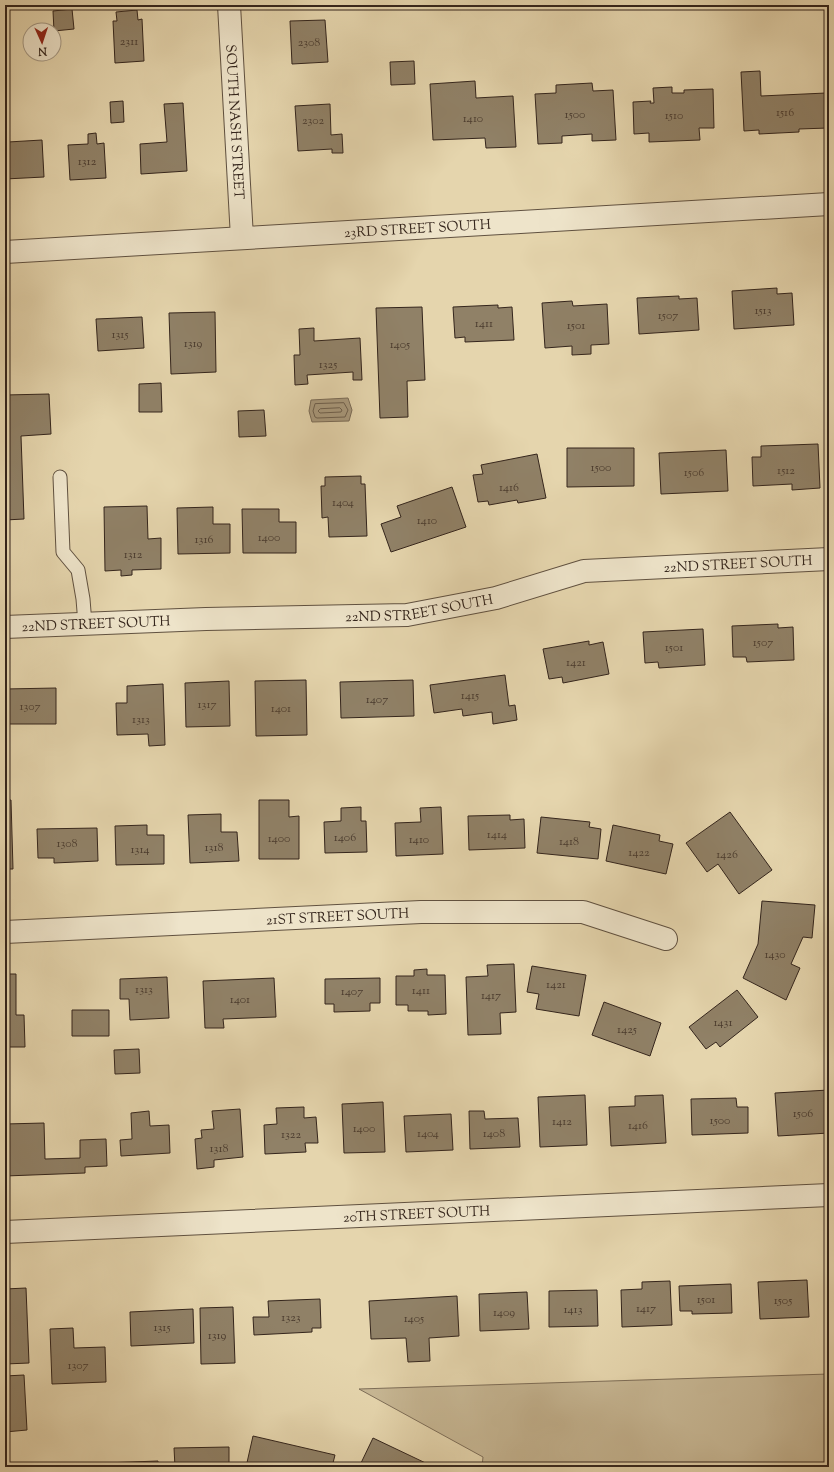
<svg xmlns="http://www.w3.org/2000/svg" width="834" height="1472" font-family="'Sorts Mill Goudy',serif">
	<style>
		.green { fill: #c7b794; stroke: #7e6e58 }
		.water { fill: #a9997c; stroke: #7a6b56 }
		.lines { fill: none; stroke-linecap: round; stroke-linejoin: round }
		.shore { stroke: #6e5f4c; stroke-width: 1 }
		.building { fill: #908167; stroke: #34251c }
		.service-casing { stroke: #605140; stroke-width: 15 }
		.minor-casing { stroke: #605140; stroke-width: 24 }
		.tertiary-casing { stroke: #605140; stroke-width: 24 }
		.service { stroke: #eee4ca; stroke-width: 13 }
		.minor { stroke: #eee4ca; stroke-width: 22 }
		.tertiary { stroke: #eee4ca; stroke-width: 22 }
		.labels { text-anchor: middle; stroke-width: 3; stroke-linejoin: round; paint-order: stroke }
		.number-label { font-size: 12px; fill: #4b3c2f }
		.street-label { font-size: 14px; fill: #34251c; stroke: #eee4ca }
	</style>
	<rect width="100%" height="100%" fill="#e5d5ad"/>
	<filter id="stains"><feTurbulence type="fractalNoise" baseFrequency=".005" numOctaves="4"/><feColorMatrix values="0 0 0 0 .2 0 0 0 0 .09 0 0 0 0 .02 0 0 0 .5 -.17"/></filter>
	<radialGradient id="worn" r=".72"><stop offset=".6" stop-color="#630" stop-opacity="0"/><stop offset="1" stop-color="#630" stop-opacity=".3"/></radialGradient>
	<path class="green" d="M829,1374V1467H482L483,1457L359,1389Z"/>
	<path class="water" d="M348,398L352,410L349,421L312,422L309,411L311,400Z"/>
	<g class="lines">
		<path class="shore" d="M344,403L348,410L345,417L317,418L315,417L313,411L315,404Z
			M340,408L342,410L341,412L320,413L318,411L320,409Z"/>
	</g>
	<path class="building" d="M72,9L74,29L54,31L53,11Z
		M137,10L138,20L142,19L144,61L115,63L113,21H117L116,12Z
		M5,16H8L9,32H5Z
		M325,20L328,62L292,64L290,21Z
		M414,61L415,84L391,85L390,62Z
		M760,71L761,96L826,93L828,128L799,129V132L759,134V130L744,131L741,72Z
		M475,81L476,98L513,96L516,147L486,148L485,138L433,140L430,84Z
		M592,83L593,91L613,90L616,140L592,141V134L562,136V143L538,144L535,94L556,93V85Z
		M672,87V93H684V90L713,89L714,128H699L700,140L649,142V133L634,134L633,102L651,101L650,103H654L653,88Z
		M123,101L124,122L111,123L110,102Z
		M183,103L187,171L141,174L140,144L167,142L164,104Z
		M330,104L331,135L342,134L343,153H332V149L298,151L295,106Z
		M96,133L97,144L104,143L106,178L70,180L68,145L88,144V134Z
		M42,140L44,177L5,179V151H8V142Z
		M777,288V294L792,293L794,325L734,329L732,291Z
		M679,296V299L697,298L699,330L639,334L637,298Z
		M572,301L573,306L607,304L609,344L591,345V354L572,355V346L545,348L542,303Z
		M498,305V308L512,307L514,340L465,342V337L455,338L453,307Z
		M422,307L425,380L407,381L408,417L380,418L376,308Z
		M215,312L216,372L171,374L169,313Z
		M826,314H829V354H828Z
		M142,317L144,348L98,351L96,319Z
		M314,328V341L360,338L362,380H353V372L307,375L308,384L295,385L294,355H300L299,329Z
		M161,383L162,412H139V384Z
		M49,394L51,434L21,436L24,519L5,520V395Z
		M264,410L266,436L239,437L238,411Z
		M818,444L820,488L792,490V484L753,486L752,457H761V446Z
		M567,448H634V486L567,487Z
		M726,450L728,491L661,494L659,453Z
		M537,454L546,498L518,503L517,500L489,505L488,501L478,502L473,475L483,474L481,465Z
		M361,476V484H365L367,536L329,537L328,517L322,518L321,486H325V477Z
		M452,487L466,527L391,552L381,524L401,517L397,506Z
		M147,506L148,539L161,538V569L132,570V575L121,576V570L105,571L104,507Z
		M213,507V524H230V553L178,554L177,508Z
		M242,509H279V522H296V553H243Z
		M778,624V628L793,627L794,660L747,662L746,657H733L732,626Z
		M703,629L705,665L659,668L658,662L645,663L643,632Z
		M589,641V645L603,642L609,674L563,683L562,677L549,679L543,649Z
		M505,675L509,706L515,705L517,720L493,724L492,712L463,716L462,709L434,713L430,685Z
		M306,680L307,735L256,736L255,681Z
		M413,680L414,716L341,718L340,682Z
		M229,681L230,726L186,727L185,683Z
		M163,684L165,745L149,746L148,734L117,735L116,703H127V686Z
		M56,688V724H5V689Z
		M5,800H11L13,869H5Z
		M259,800H289V817L299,816V859H259Z
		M361,807V821H366L367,852L325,853L324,822L341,821V808Z
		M441,807L443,854L396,856L395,823L421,822L420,808Z
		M730,812L772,870L739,894L718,864L707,872L686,843Z
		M221,814V832H237L239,861L190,863L188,815Z
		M510,815V820L524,819L525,848L469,850L468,816Z
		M541,817L590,822L589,827L601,829L598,859L537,853Z
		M147,825V835H164V864L116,865L115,826Z
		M613,825L660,835L659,841L673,844L666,874L606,861Z
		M97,828L98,861L54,863V858H38L37,829Z
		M762,901L815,905L812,938L803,937L791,964L800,968L786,1000L743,978L758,944Z
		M514,964L516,1012L500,1013L501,1034L468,1035L466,977L488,976L487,965Z
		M532,966L586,975L579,1016L536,1009L539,994L527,992Z
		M427,969V975H445L446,1014L428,1015V1011H408V1005H396V976H414V970Z
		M5,974H16V1015H24L25,1047H5Z
		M167,977L169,1018L130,1020L129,999H120V979Z
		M274,978L276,1017L223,1019L224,1028H205L203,981Z
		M380,978V1003H370V1011L334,1012V1004H325V979Z
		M737,990L758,1017L720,1047L716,1042L706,1049L689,1027Z
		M604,1002L661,1023L650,1056L592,1035Z
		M72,1010H109V1036H72Z
		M139,1049L140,1073L115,1074L114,1050Z
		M829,1090V1133L778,1136L775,1093Z
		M585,1095L587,1145L540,1147L538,1097Z
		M663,1095L666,1143L611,1146L609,1107L635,1106V1096Z
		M736,1098L737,1107H748V1133L692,1135L691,1099Z
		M383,1102L385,1152L344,1153L342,1104Z
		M304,1107V1118L316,1117L318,1143H305L306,1152L265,1154L264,1125L277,1124L276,1108Z
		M240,1109L243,1157L214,1160V1167L197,1169L195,1139L202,1138L201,1130L214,1129L212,1111Z
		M149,1111L150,1126L169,1125L170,1153L121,1156L120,1140L132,1139L131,1113Z
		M469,1111H484L485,1119L518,1118L520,1147L470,1149Z
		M451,1114L453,1150L406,1152L404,1116Z
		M44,1123L45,1159L80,1158V1140L106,1139L107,1166L85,1167V1173L5,1176V1124Z
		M807,1280L809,1317L760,1319L758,1282Z
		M670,1281L672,1325L622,1327L621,1290L642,1289V1282Z
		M826,1281H829V1313H828Z
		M731,1284L732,1313L692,1314V1311H680L679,1286Z
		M26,1288L29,1363L5,1364V1289Z
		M597,1290L598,1326L549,1327V1291Z
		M527,1292L529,1329L480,1331L479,1294Z
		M457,1296L459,1336L429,1338L430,1361L408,1362L406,1338L371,1339L369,1301Z
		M320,1299L321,1328H312V1332L254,1335L253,1317H269L268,1301Z
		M233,1307L235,1363L201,1364L200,1308Z
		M193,1309L194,1343L131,1346L130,1312Z
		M73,1328L74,1348L105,1347L106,1382L52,1384L50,1329Z
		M24,1375L27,1430L5,1432V1376Z
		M253,1436L335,1455L332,1467H246Z
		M373,1438L434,1467H369L361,1463Z
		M229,1447V1467H175L174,1448Z
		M158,1461V1467H104V1463Z"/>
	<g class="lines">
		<defs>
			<path id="service" d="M60,477L63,552L78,570L83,599L85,624"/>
			<g id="minor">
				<path id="s1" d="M229,5L242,238"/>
				<path id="s2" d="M5,627L206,619L407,615L496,598L584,571L829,559"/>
				<path id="s3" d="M5,932L421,912H583L666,939"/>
				<path id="s4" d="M5,1232L829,1195"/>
			</g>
			<g id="tertiary">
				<path id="s5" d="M5,252L829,204"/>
			</g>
		</defs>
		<use href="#service" class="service-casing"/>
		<use href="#minor" class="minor-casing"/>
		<use href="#tertiary" class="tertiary-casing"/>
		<use href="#service" class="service"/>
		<use href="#minor" class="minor"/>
		<use href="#tertiary" class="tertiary"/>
	</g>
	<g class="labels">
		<g class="number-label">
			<text x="129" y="45">2311</text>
			<text x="309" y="46">2308</text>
			<text x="785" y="116">1516</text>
			<text x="575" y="118">1500</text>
			<text x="674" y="119">1510</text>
			<text x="473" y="122">1410</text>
			<text x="313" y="124">2302</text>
			<text x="87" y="165">1312</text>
			<text x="763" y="314">1513</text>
			<text x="668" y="319">1507</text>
			<text x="484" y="327">1411</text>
			<text x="576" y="329">1501</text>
			<text x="120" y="338">1315</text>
			<text x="193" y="347">1319</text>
			<text x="400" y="348">1405</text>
			<text x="328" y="368">1325</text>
			<text x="601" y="471">1500</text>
			<text x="786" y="474">1512</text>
			<text x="694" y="476">1506</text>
			<text x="509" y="491">1416</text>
			<text x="343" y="506">1404</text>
			<text x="427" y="524">1410</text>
			<text x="269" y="541">1400</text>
			<text x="204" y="543">1316</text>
			<text x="133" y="558">1312</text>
			<text x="763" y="646">1507</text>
			<text x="674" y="651">1501</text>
			<text x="576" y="666">1421</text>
			<text x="470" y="699">1415</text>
			<text x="377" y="703">1407</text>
			<text x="207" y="708">1317</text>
			<text x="30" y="710">1307</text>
			<text x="281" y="712">1401</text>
			<text x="141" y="723">1313</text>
			<text x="497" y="838">1414</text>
			<text x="345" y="841">1406</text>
			<text x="279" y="842">1400</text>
			<text x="419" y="843">1410</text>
			<text x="569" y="845">1418</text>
			<text x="67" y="847">1308</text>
			<text x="214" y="851">1318</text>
			<text x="140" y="853">1314</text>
			<text x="639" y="856">1422</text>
			<text x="727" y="858">1426</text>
			<text x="775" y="958">1430</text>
			<text x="556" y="988">1421</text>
			<text x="144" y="993">1313</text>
			<text x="421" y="994">1411</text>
			<text x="352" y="995">1407</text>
			<text x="491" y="999">1417</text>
			<text x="240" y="1003">1401</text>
			<text x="723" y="1026">1431</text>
			<text x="627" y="1033">1425</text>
			<text x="803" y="1117">1506</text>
			<text x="720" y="1124">1500</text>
			<text x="562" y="1125">1412</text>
			<text x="638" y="1129">1416</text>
			<text x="364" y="1132">1400</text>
			<text x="428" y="1137">1404</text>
			<text x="494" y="1137">1408</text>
			<text x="291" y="1138">1322</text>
			<text x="219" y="1152">1318</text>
			<text x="706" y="1303">1501</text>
			<text x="783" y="1304">1505</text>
			<text x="646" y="1312">1417</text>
			<text x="573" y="1313">1413</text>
			<text x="504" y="1316">1409</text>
			<text x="291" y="1321">1323</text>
			<text x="414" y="1322">1405</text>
			<text x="162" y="1331">1315</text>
			<text x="217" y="1339">1319</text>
			<text x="78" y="1369">1307</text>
		</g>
		<g class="street-label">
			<text dy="5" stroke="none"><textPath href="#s1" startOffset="117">SOUTH NASH STREET</textPath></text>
			<text dy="5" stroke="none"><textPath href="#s5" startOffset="413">23RD STREET SOUTH</textPath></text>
			<text dy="5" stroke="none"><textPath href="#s2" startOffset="739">22ND STREET SOUTH</textPath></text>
			<text dy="5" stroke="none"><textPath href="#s2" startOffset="415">22ND STREET SOUTH</textPath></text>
			<text dy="5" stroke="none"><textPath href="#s2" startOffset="91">22ND STREET SOUTH</textPath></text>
			<text dy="5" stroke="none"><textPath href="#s3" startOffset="333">21ST STREET SOUTH</textPath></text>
			<text dy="5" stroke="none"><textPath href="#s4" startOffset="412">20TH STREET SOUTH</textPath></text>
		</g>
	</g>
	<rect width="834" height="1472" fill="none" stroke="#e5d5ad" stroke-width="20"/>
	<rect x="6" y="6" width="822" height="1460" fill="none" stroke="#34251c" stroke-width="2"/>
	<rect x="10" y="10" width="814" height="1452" fill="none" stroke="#34251c"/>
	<g transform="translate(42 42) rotate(177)"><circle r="19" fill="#eee4ca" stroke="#a49884"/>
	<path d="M0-3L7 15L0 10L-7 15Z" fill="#8f2418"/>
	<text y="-6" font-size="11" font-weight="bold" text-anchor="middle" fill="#34251c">N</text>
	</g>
	<rect width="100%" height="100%" filter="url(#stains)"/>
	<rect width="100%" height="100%" fill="url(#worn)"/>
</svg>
